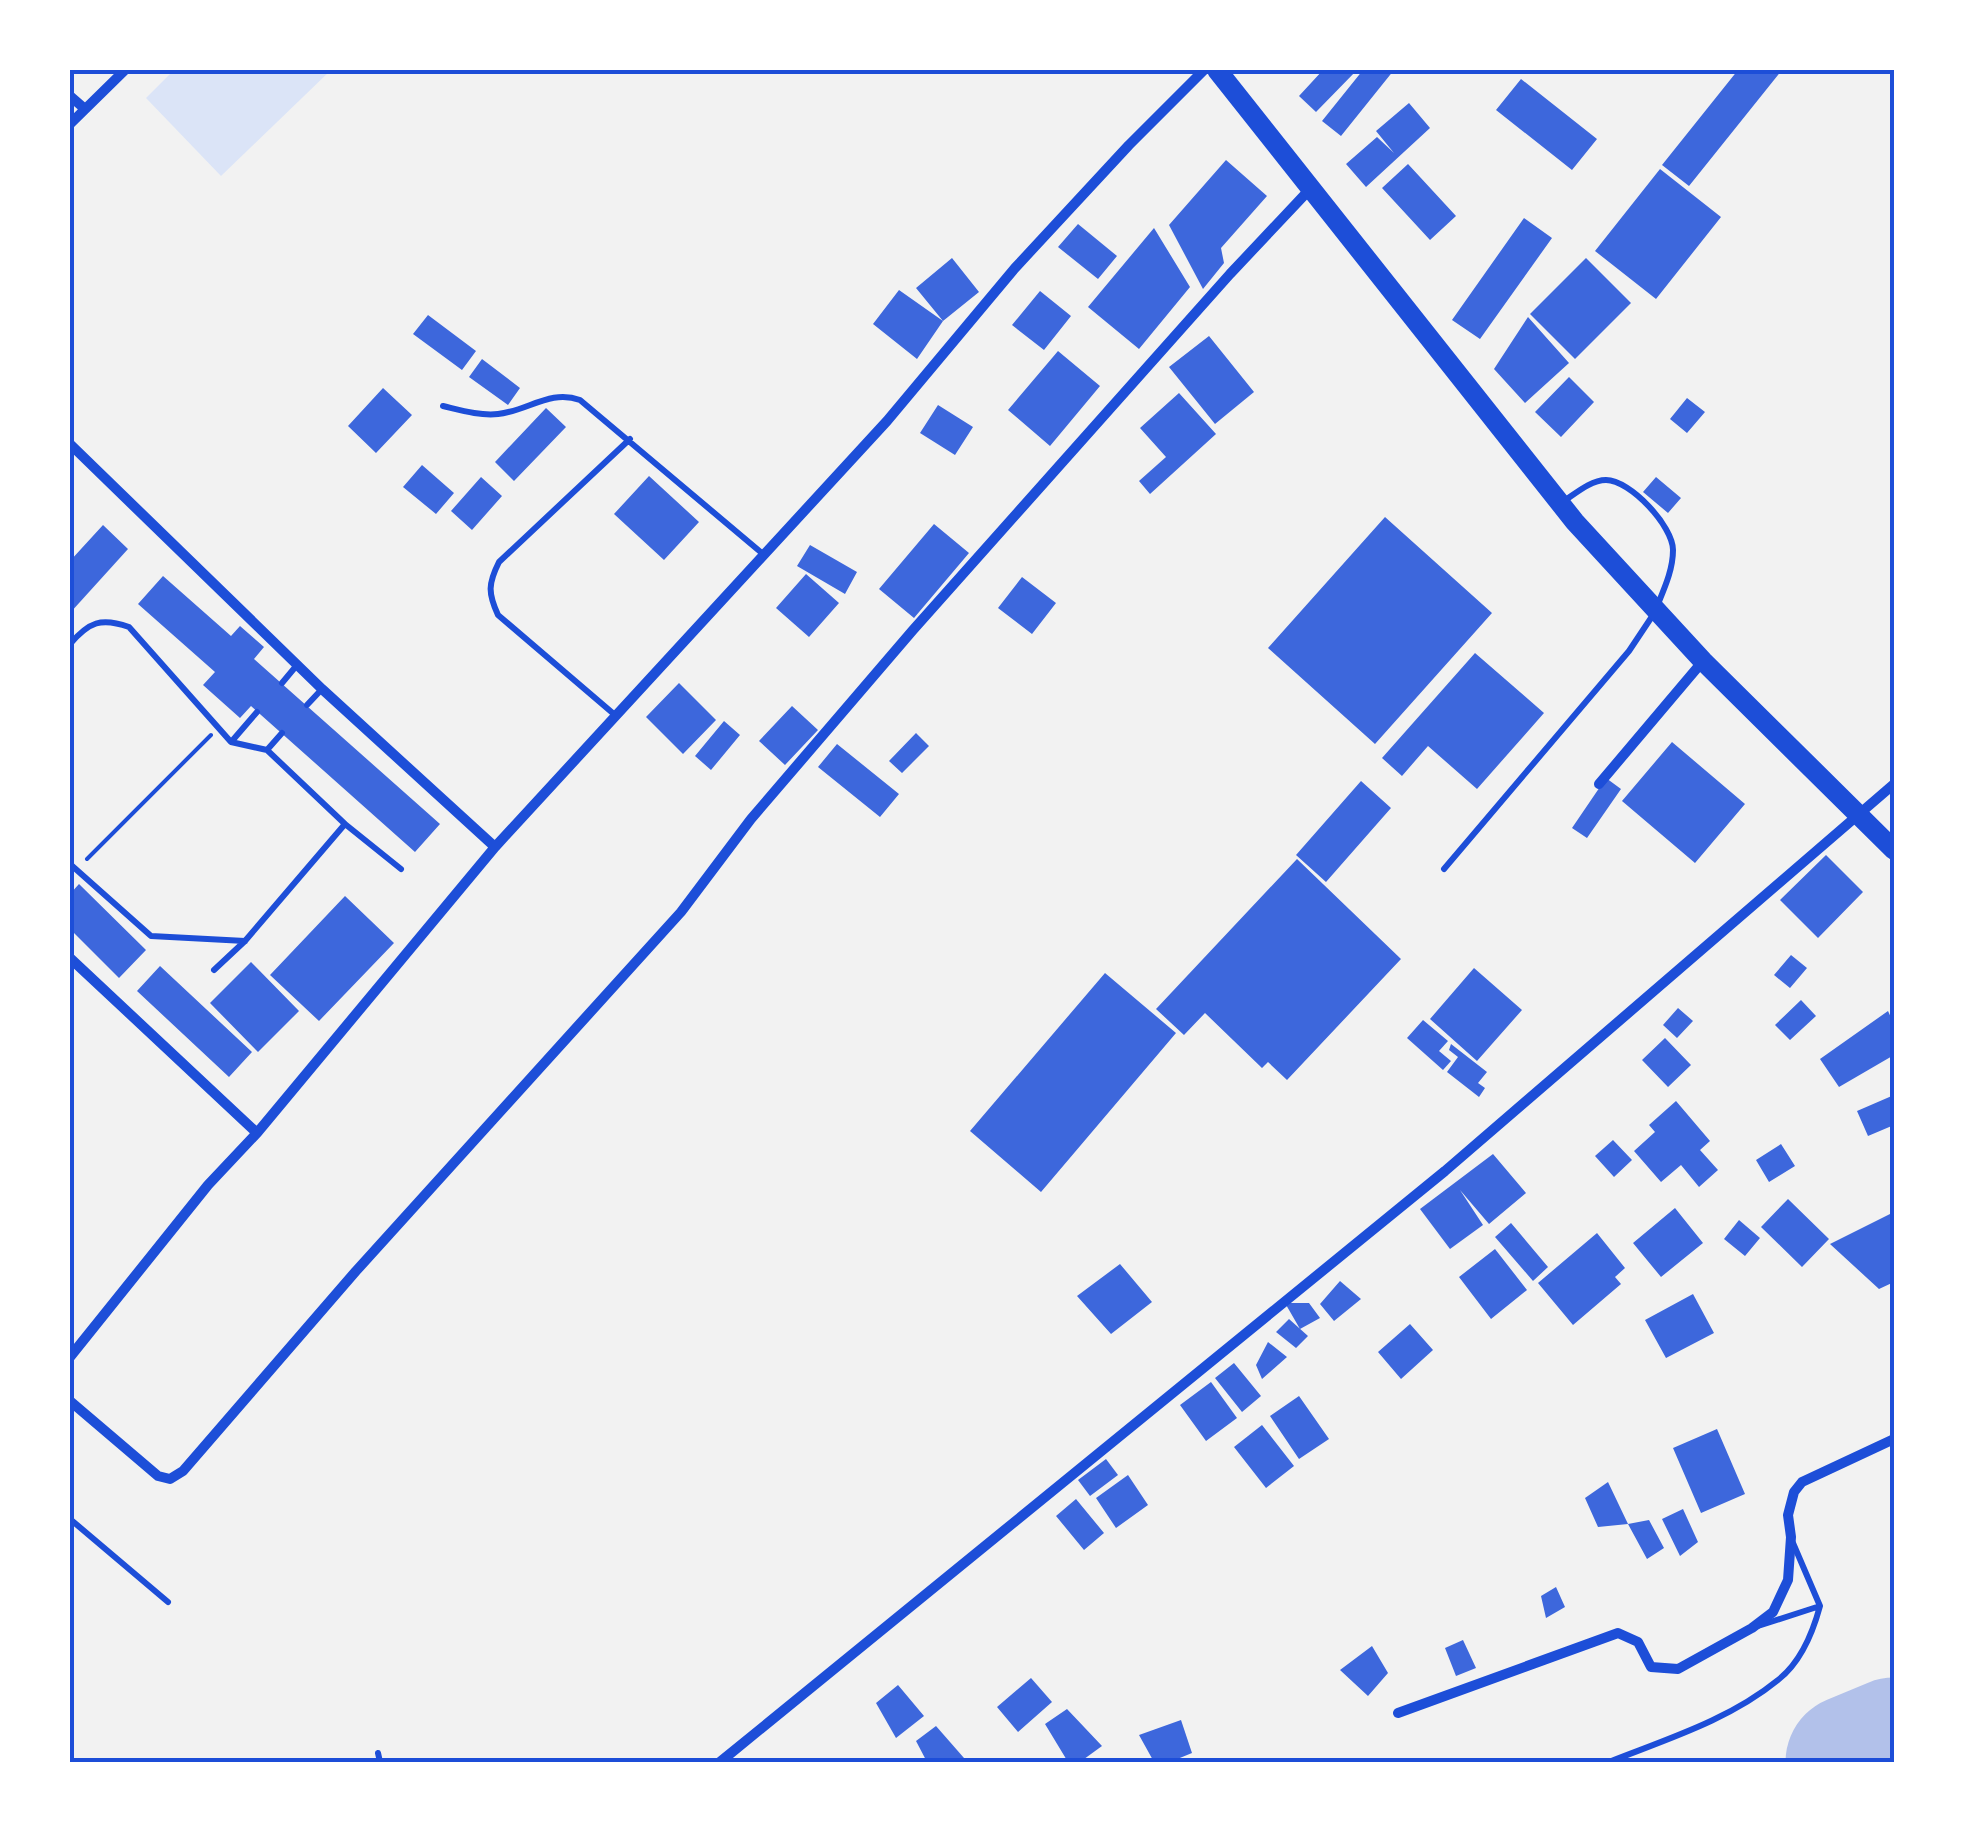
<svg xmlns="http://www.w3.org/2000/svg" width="1964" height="1832" font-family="Poppins,sans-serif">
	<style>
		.green { fill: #dbe4f7 }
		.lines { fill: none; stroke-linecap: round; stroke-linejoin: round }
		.runway { stroke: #b2c1ea; stroke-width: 135 }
		.building { fill: #3d67dc }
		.path { stroke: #1d4ed8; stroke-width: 4 }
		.service { stroke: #1d4ed8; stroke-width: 6 }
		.minor { stroke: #1d4ed8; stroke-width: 10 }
		.trunk { stroke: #1d4ed8; stroke-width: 20 }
		.neatline { fill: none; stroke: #1d4ed8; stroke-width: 4 }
	</style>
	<rect width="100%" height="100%" fill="#f2f2f2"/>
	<path class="green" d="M174,70H331L221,176L146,98Z"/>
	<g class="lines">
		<path class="runway" d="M1853,1762L1894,1745"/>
	</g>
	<path class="building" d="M1323,70H1357L1316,112L1299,96Z
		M1363,70H1394L1341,136L1322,121Z
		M1738,70H1782L1689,186L1662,165Z
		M1521,79L1597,139L1572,170L1496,110Z
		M1409,103L1430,128L1366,187L1346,164L1377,137L1394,153L1376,131Z
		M1226,160L1267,196L1221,248L1224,263L1203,289L1169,225Z
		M1408,164L1456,216L1430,240L1382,188Z
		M1660,169L1721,217L1656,299L1595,251Z
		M1524,218L1552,238L1480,339L1452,320Z
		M1078,224L1117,256L1098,279L1058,247Z
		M1154,228L1190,287L1139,349L1088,307Z
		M952,258L979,292L943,321L916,288Z
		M1586,258L1631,303L1575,359L1530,314Z
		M899,290L943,321L917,359L873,324Z
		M1040,291L1071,316L1044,350L1012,325Z
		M428,315L476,351L462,370L413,334Z
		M1528,317L1569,363L1525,403L1494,369Z
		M1209,336L1254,392L1215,424L1169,367Z
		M1058,351L1100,386L1050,446L1008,410Z
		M482,359L520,388L508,405L469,377Z
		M1569,377L1594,402L1561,437L1535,412Z
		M383,388L412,415L376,453L348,426Z
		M1179,393L1216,434L1150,494L1139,481L1166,457L1140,428Z
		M1687,398L1705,412L1687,433L1670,419Z
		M938,405L973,427L955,455L920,433Z
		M546,408L566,427L514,481L495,462Z
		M422,465L454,493L436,514L403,487Z
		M649,476L699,522L664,560L614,514Z
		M481,477L502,496L472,530L451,511Z
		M1656,477L1681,498L1668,513L1643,492Z
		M1385,517L1492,613L1375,744L1268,648Z
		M934,524L969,553L914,618L879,589Z
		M103,525L128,549L70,613V561Z
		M810,545L857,572L845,594L797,566Z
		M806,574L839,603L809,637L776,608Z
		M163,576L231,636L240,626L264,647L254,659L440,824L415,852L251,706L240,718L203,685L215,672L138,604Z
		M1022,577L1056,603L1032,634L998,608Z
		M1475,653L1544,713L1477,789L1428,746L1402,776L1382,758Z
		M679,683L716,720L683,754L646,717Z
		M792,706L818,730L785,765L759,741Z
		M724,721L740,735L711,770L695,756Z
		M916,733L929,746L902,773L889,761Z
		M1672,742L1745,804L1695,863L1622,801Z
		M837,744L899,794L880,817L818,767Z
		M1606,778L1621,789L1587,838L1572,828Z
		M1361,781L1391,808L1326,882L1296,855Z
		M1826,855L1863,892L1818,938L1780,900Z
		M1297,859L1401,959L1287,1080L1268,1062L1262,1068L1205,1013L1184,1035L1156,1009Z
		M79,884L146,950L119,978L70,929V894Z
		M345,896L394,943L319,1021L270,975Z
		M1791,955L1807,968L1790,988L1774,975Z
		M251,962L299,1011L258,1052L210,1003Z
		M160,966L252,1052L229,1077L137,991Z
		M1474,968L1522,1010L1477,1061L1430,1019Z
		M1105,973L1176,1033L1041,1192L970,1131Z
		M1801,1000L1816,1016L1790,1040L1775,1025Z
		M1678,1008L1693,1021L1677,1038L1663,1025Z
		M1888,1011L1894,1024V1055L1839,1087L1820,1059Z
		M1423,1020L1448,1041L1439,1051L1451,1061L1443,1070L1407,1038Z
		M1665,1038L1691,1065L1668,1087L1642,1060Z
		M1451,1044L1487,1072L1478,1083L1485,1088L1479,1097L1447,1072L1458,1057L1449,1050Z
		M1894,1095V1125L1868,1136L1857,1111Z
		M1676,1101L1710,1141L1700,1150L1718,1170L1699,1187L1681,1165L1661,1182L1634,1151L1655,1132L1649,1125Z
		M1613,1140L1632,1160L1614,1177L1595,1156Z
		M1781,1144L1795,1166L1769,1182L1756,1160Z
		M1493,1154L1526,1193L1489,1224L1460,1190L1483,1225L1450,1249L1420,1209Z
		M1788,1199L1829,1239L1802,1267L1761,1227Z
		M1675,1208L1703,1243L1661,1277L1633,1243Z
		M1894,1212V1282L1879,1289L1830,1244Z
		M1739,1220L1760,1238L1745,1256L1724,1239Z
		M1511,1223L1548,1267L1533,1281L1495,1237Z
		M1597,1233L1625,1268L1615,1277L1621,1284L1573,1325L1538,1283Z
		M1495,1249L1527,1290L1491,1319L1459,1277Z
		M1120,1264L1152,1302L1111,1334L1077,1296Z
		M1340,1281L1361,1299L1334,1321L1320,1304Z
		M1693,1294L1714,1333L1666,1358L1645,1320Z
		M1285,1303H1309L1320,1318L1300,1329Z
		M1289,1319L1308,1336L1296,1348L1276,1332Z
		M1410,1324L1433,1350L1401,1379L1378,1352Z
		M1268,1342L1287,1357L1262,1379L1256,1365Z
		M1234,1363L1261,1396L1242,1412L1215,1378Z
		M1211,1382L1237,1418L1206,1441L1180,1405Z
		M1299,1396L1329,1439L1299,1459L1270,1416Z
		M1262,1425L1294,1466L1266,1488L1234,1447Z
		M1717,1429L1745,1494L1701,1513L1673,1448Z
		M1106,1459L1118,1475L1090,1496L1078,1480Z
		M1128,1475L1148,1505L1116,1528L1096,1498Z
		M1608,1482L1628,1524L1649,1520L1664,1548L1647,1559L1628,1524L1598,1527L1585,1498Z
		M1076,1499L1104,1533L1084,1550L1056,1516Z
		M1683,1509L1698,1542L1680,1556L1662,1519Z
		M1556,1587L1565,1607L1546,1618L1541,1596Z
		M1463,1640L1476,1668L1456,1676L1445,1648Z
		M1372,1646L1388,1673L1368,1696L1340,1670Z
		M1031,1678L1052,1702L1018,1732L997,1707Z
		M898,1685L924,1716L896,1738L876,1703Z
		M1067,1709L1102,1746L1080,1762H1068L1045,1724Z
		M1181,1720L1192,1753L1170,1762H1154L1139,1735Z
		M936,1726L964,1758L959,1762H927L916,1741Z"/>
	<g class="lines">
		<path class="path" d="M87,859L211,735"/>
		<path class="service" d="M443,406C460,410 480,416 498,414C528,411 550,389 580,400L763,554
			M1564,501C1576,493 1591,480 1606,480C1630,480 1673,526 1673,550C1673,569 1665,587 1658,604
			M70,644C89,622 101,617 129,627L231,742L267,750L345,824L401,869
			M282,683L297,665
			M307,705L322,689
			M615,715L498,615C488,593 488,584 499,562L630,439
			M232,741L257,712
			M267,750L282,733
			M70,864L151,936L245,941
			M1444,869L1629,651L1653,615
			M214,970L245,941L345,824
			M70,1519L168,1602
			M1758,1626L1820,1606
			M378,1753L380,1762
			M1609,1762C1667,1739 1729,1720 1778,1680C1800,1663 1813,1632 1820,1606L1793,1543"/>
		<path class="minor" d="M70,96L85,109
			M70,124L125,70
			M70,444L322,689L495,847
			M1599,784L1703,661
			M70,958L257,1133
			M70,1357L208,1185L257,1133L495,847L887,421L1015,268L1129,145L1204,70
			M70,1401L158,1476L170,1479L183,1471L356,1271L681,912L751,819L913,630L1230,274L1311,188
			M1398,1713L1618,1633L1638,1642L1651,1667L1678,1669L1752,1628L1773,1612L1788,1580L1791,1537L1788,1515L1794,1492L1802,1482L1894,1439
			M720,1762L1445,1171L1894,784"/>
		<path class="trunk" d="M1217,70L1575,522L1703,661L1894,850"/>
	</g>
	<rect width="1964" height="1832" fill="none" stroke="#ffffff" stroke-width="145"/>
	<rect x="72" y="72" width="1820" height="1688" class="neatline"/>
</svg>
